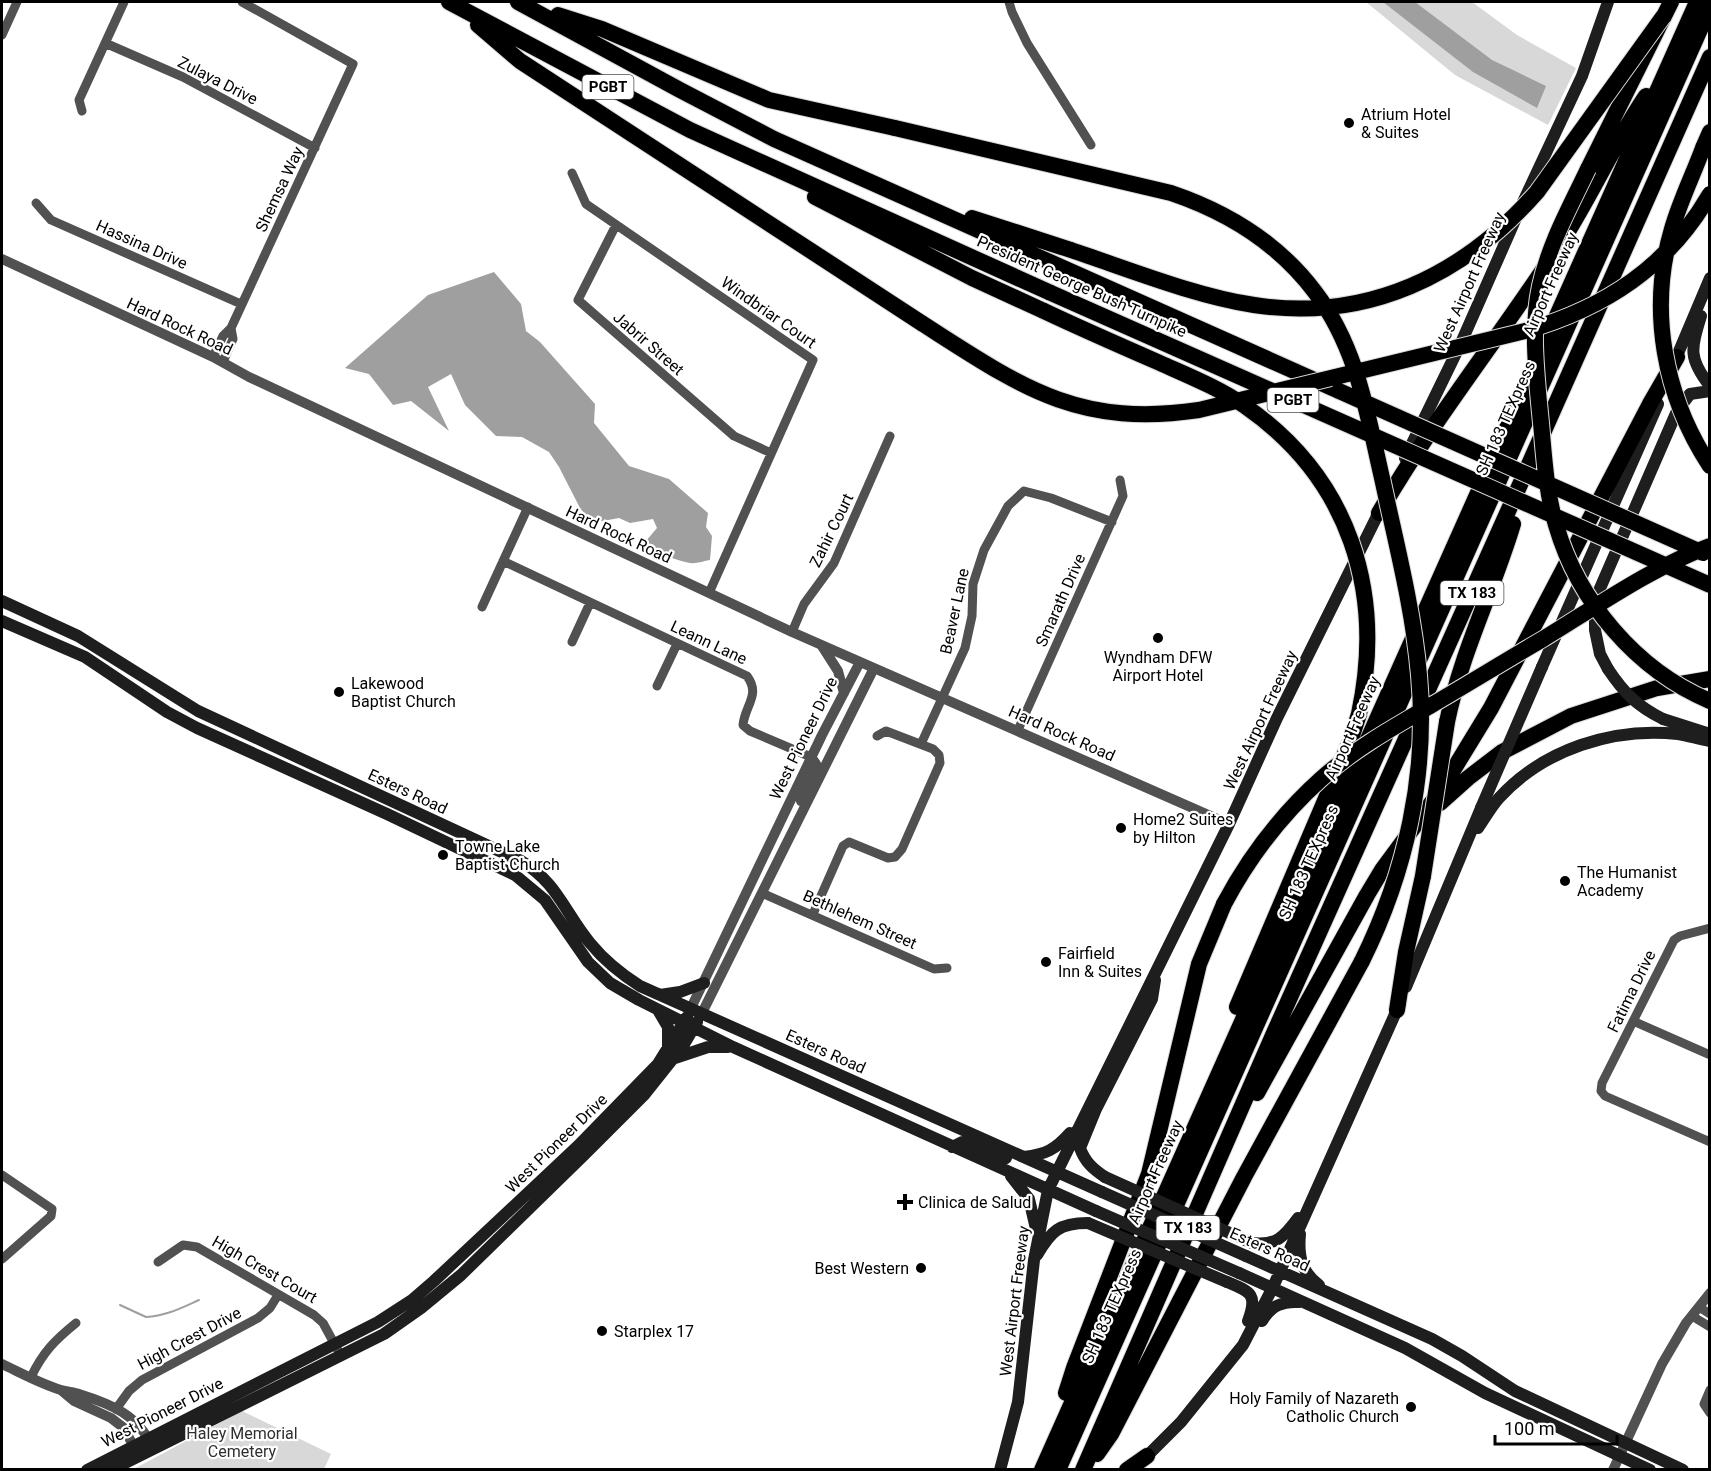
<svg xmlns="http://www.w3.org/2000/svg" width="1711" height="1471" font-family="Roboto,sans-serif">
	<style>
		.green { fill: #d8d8d8 }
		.water { fill: #9f9f9f }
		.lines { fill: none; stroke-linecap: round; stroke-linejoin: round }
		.stream { stroke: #9f9f9f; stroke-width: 2 }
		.motorway-casing { stroke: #dbdbdb; stroke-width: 18 }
		.minor { stroke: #515151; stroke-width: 9 }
		.tertiary { stroke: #515151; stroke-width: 10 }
		.secondary { stroke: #1e1e1e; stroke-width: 12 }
		.motorway { stroke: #000; stroke-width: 16 }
		.motorway-bridge-casing { stroke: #dbdbdb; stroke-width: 18; stroke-linecap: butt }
		.secondary-bridge { stroke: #1e1e1e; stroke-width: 12 }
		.motorway-bridge { stroke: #000; stroke-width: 16 }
		.poi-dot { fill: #000; stroke: #fff; stroke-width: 2 }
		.labels { text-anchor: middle; stroke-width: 4.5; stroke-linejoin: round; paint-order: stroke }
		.shield { fill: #fff; stroke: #4c4c4c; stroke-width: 1.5 }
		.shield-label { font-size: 15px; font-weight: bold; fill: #000 }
		.street-label { font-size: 16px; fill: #000; stroke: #fff }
		.poi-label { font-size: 16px; fill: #000; stroke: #fff; text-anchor: start }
		.park-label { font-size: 16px; fill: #2f2f2f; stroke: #fff }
	</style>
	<rect width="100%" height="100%" fill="#fff"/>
	<path class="green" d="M1366,2H1472L1517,35L1576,68L1548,125L1455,75Z
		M242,1411L331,1454L324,1469L132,1470Z"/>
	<path class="water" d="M1383,2H1415L1492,60L1546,86L1537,108L1473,72Z
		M494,272L521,304L526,331L540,342L595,404L594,423L629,466L669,479L708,513L706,527L712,536L710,560C704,561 696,564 690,563C675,560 656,553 646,541L657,528L653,519L630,523L619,518L592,523L580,508L559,467L549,452L522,437L496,436L465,405L451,374L428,387L449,431L411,401L393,405L369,374L345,368L428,295Z"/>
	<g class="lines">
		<path class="stream" d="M120,1305L146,1317C166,1316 181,1308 199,1300"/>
		<defs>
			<path id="motorway" d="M449,2L690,130L1051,293
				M518,2L680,90L774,139L1339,391
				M558,15L602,29L769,100L895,128
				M478,25L520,61L923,324
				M1703,148L1710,132
				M1588,169L1671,2
				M815,197L972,278L1044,311
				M972,218L1071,250
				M1379,513C1432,421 1499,338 1557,249C1589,200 1613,145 1646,96
				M1447,722C1461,653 1493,591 1513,524
				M1440,803L1468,778L1502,752L1571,716L1657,688L1710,679
				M1237,1007L1350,742L1359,714
				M1397,1010L1406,952L1423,876
				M1257,1093L1367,895L1382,870L1441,790L1491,708L1651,402L1677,357
				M1066,1393L1074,1368L1149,1174L1199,964L1224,904
				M1097,1454L1111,1434L1244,1177L1362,961
				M1042,1470L1697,2
				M1058,1470L1710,7
				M1083,1470L1274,1033L1531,460L1710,57
				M1127,1470L1147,1456"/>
		</defs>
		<use href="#motorway" class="motorway-casing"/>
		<path class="minor" d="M1009,2L1012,12L1027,43L1091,145
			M2,35L17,2
			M105,43L183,77L315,148
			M82,111L79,100L124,2
			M572,173L586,204L813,360L709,593
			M36,203L51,220L241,304
			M616,225L578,300L734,436L771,453
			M213,357L223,336L231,328L353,64L242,2
			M223,362L233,339L231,328
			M503,561L747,676C761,695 745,705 743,725L750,731L811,757
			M482,607L528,507
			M792,632L804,604L834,563L890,436
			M572,642L590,603
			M657,686L677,644
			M1018,730L1123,496L1120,480
			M921,744L965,648L972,616L973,584L984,550L1008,506L1024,491L1051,498L1112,522
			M762,893L934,969L947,968
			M813,914L843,846L849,842L888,858L895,857L902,849L940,763L939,755L933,749L886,731L877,736
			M1710,928L1680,936L1674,940L1602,1083L1601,1091L1605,1096L1710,1142
			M1633,1021L1710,1055
			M2,1175L52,1209L51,1216L2,1259
			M158,1262L183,1245L197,1247L314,1315L323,1323L340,1354
			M1699,1307L1710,1314
			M1692,1316L1710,1327
			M31,1377C43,1352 55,1340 76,1323
			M1710,1390L1704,1404L1710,1413
			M116,1409L129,1391L142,1380L258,1318L270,1308L278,1295"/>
		<path class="tertiary" d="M2,259L213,357L249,377L792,632L1229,824
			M822,646L838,671L844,693
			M801,801L816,764L811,757
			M691,1008L822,735L860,662
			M702,1013L874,668
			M2,1364C21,1373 41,1384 61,1390C67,1392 74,1392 79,1394C111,1404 138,1415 152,1446
			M62,1391L74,1401L111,1418L124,1428L137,1453
			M1613,1470L1662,1364L1686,1323L1710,1293"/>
		<path class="secondary" d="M1523,202L1582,76L1608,2
			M1701,316C1691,349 1688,358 1710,386
			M1674,363L1710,278
			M1405,458L1461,343L1516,218
			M2,601L78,636L198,711L521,861C557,882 565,913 590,943C604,960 621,974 640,986L1102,1192
			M2,621L85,657L167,712L197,728L387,814L515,875L545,900L588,962L610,983L639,1000L733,1047L1096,1211
			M1542,667L1658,404
			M1608,669L1600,654L1595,630V614L1598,593L1677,411L1690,394L1710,391
			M1663,719L1710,734
			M1478,828C1485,818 1491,807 1499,798C1544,749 1613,727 1678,734C1689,736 1699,739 1710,741
			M1406,987L1481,808
			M660,995L680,992L704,983
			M658,1010L668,1027V1050
			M675,1058L708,1047H728
			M952,1147L962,1142L1006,1158
			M1024,1157C1046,1154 1055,1150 1070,1133
			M1011,1176L1029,1199L1036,1229
			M1105,1177C1093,1169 1085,1162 1080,1148L1096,1109L1152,999L1155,980
			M1300,1234C1298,1255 1301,1272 1319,1285
			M1252,1243C1276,1246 1284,1237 1298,1218
			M1037,1255C1051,1231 1059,1223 1088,1223
			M1246,1256L1432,1339L1462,1356L1515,1391L1683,1470
			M1239,1273L1405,1348L1485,1393L1650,1470
			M1227,1282C1251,1292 1258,1294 1248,1321
			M1262,1321C1271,1306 1282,1301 1299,1302
			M1141,1462L1181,1422L1243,1345L1273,1287L1400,1003
			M87,1470L378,1322L412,1300L434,1281L578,1146L658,1064L687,1017
			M111,1470L384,1334L421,1308L461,1275L585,1154L644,1095L683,1046L697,1022
			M1000,1470L1018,1402L1034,1260L1048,1190L1229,824L1277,718L1382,506"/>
		<use href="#motorway" class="motorway"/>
		<defs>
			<path id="motorway-bridge" d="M895,128L1171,193C1227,212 1279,244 1315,292C1357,347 1367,413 1382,478C1396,543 1413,608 1419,675C1428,773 1406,872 1362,961
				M1703,148C1693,175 1680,201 1672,229C1648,310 1664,396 1710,466
				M1588,169C1570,207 1549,244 1540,286C1531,328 1536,370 1540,413C1544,450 1545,489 1556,525C1578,601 1636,670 1710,701
				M1071,250C1128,269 1195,296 1254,305C1367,322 1463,276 1537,192L1663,17
				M1051,293L1710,585
				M1044,311C1082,329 1121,346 1160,363C1189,376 1219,388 1245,406C1350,479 1385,592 1359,714
				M923,324C1020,386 1077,428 1199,410L1525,331C1605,308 1668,267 1710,194
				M1339,391L1703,553
				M1423,876L1447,722
				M1224,904C1249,857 1281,815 1321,779C1353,750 1392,728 1430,706C1468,684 1505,661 1543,639C1594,608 1654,566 1710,546"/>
		</defs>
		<use href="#motorway-bridge" class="motorway-bridge-casing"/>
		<path class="secondary-bridge" d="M1608,669C1624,693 1637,706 1663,719
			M1481,808L1542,667
			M1105,1177L1252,1243
			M1102,1192L1246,1256
			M1096,1211L1239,1273
			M1088,1223L1227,1282"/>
		<use href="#motorway-bridge" class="motorway-bridge"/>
	</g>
	<g class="poi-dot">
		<circle cx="1349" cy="123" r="6"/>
		<circle cx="1158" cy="638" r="6"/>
		<circle cx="339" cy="692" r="6"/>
		<circle cx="1121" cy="828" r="6"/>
		<circle cx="443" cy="855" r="6"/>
		<circle cx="1565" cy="881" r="6"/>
		<circle cx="1046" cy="962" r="6"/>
		<path d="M902 1193h6v6h6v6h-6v6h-6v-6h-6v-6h6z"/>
		<circle cx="921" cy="1268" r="6"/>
		<circle cx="602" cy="1331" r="6"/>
		<circle cx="1411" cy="1407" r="6"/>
	</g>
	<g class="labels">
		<g class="shield">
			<rect x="582.5" y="75" width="51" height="24" rx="4.5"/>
			<rect x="1267.5" y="388" width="51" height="24" rx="4.5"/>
			<rect x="1440.5" y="581" width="63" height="24" rx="4.5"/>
			<rect x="1156.5" y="1216" width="63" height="24" rx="4.5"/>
		</g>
		<g class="shield-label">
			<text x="608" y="92">PGBT</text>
			<text x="1293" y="405">PGBT</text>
			<text x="1472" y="598">TX 183</text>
			<text x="1188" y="1233">TX 183</text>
		</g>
		<g class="street-label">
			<text transform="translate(218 80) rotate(27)" y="6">Zulaya Drive</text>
			<text transform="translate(279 189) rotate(-65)" y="6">Shemsa Way</text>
			<text transform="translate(142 244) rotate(24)" y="6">Hassina Drive</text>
			<text transform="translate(1469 282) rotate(-66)" y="6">West Airport Freeway</text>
			<text transform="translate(1550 284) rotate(-66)" y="6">Airport Freeway</text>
			<text transform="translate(1082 286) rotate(24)" y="6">President George Bush Turnpike</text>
			<text transform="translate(769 312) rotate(35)" y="6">Windbriar Court</text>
			<text transform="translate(180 326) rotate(25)" y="6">Hard Rock Road</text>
			<text transform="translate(649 343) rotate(41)" y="6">Jabrir Street</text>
			<text transform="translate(1505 418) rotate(-66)" y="6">SH 183 TEXpress</text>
			<text transform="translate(831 530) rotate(-64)" y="6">Zahir Court</text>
			<text transform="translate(619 534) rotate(25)" y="6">Hard Rock Road</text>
			<text transform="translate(1060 600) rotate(-66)" y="6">Smarath Drive</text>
			<text transform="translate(954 611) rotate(-78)" y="6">Beaver Lane</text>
			<text transform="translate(709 642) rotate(25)" y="6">Leann Lane</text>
			<text transform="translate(1260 720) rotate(-65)" y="6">West Airport Freeway</text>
			<text transform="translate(1352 728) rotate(-66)" y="6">Airport Freeway</text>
			<text transform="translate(1062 733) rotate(24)" y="6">Hard Rock Road</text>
			<text transform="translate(803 738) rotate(-64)" y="6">West Pioneer Drive</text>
			<text transform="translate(408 791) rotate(25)" y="6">Esters Road</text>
			<text transform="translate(1308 862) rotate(-66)" y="6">SH 183 TEXpress</text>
			<text transform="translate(860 919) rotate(24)" y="6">Bethlehem Street</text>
			<text transform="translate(1631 991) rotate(-64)" y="6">Fatima Drive</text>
			<text transform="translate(826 1051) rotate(24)" y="6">Esters Road</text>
			<text transform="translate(556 1143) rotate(-44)" y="6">West Pioneer Drive</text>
			<text transform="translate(1155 1172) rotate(-66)" y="6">Airport Freeway</text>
			<text transform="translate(1270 1249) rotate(24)" y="6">Esters Road</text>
			<text transform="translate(265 1269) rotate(30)" y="6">High Crest Court</text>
			<text transform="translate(1014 1301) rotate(-83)" y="6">West Airport Freeway</text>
			<text transform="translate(1111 1306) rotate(-66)" y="6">SH 183 TEXpress</text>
			<text transform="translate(189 1338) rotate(-28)" y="6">High Crest Drive</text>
			<text transform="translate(162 1412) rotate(-27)" y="6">West Pioneer Drive</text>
		</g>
		<g class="poi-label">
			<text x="1361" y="120">Atrium Hotel<tspan x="1361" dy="18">&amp; Suites</tspan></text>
			<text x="1158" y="663" text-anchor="middle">Wyndham DFW<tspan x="1158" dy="18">Airport Hotel</tspan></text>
			<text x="351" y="689">Lakewood<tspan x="351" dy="18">Baptist Church</tspan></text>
			<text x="1133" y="825">Home2 Suites<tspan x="1133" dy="18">by Hilton</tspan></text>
			<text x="455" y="852">Towne Lake<tspan x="455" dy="18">Baptist Church</tspan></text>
			<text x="1577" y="878">The Humanist<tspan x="1577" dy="18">Academy</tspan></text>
			<text x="1058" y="959">Fairfield<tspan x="1058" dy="18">Inn &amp; Suites</tspan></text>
			<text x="918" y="1208">Clinica de Salud</text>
			<text x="909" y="1274" text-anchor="end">Best Western</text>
			<text x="614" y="1337">Starplex 17</text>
			<text x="1399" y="1404" text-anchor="end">Holy Family of Nazareth<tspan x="1399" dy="18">Catholic Church</tspan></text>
		</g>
		<g class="park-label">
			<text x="242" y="1439">Haley Memorial<tspan x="242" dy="18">Cemetery</tspan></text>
		</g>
	</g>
	<rect width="1711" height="1471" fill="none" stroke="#000000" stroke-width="6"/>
	<path d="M1495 1435v9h122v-9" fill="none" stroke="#000000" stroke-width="3"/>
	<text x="1504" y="1435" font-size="18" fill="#000000" stroke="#ffffff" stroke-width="4.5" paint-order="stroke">100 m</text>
</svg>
